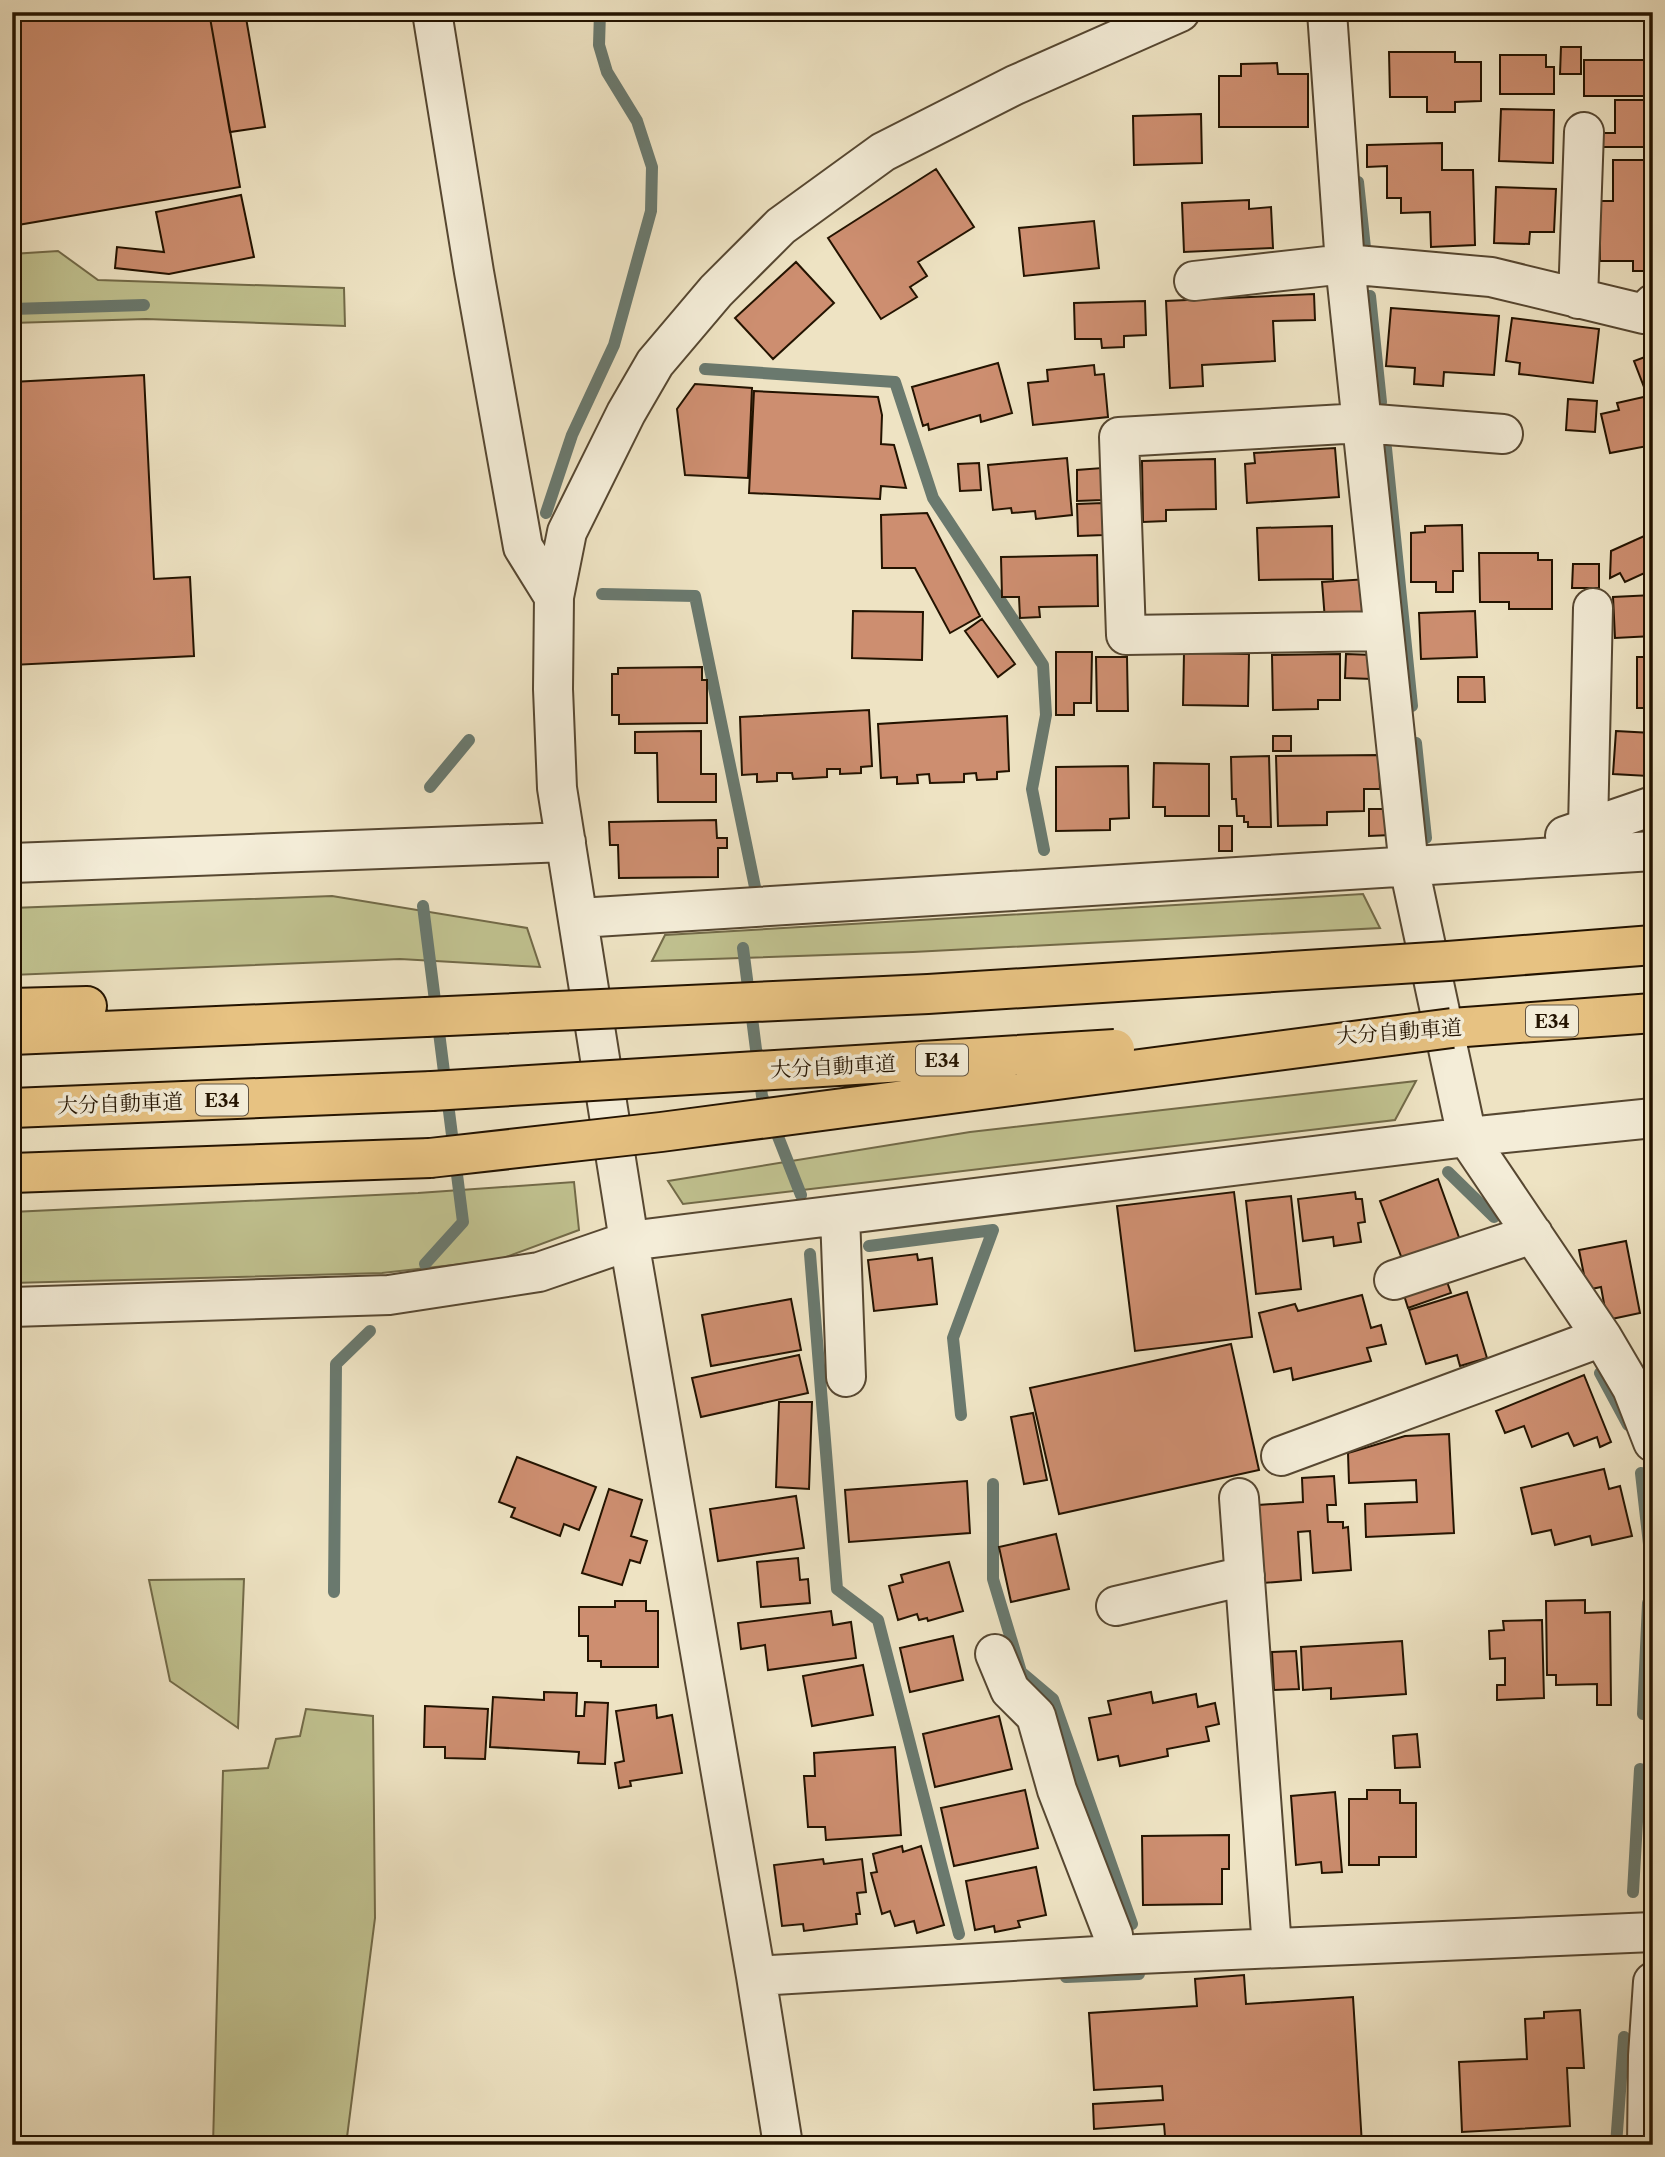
<svg xmlns="http://www.w3.org/2000/svg" width="1665" height="2157" font-family="'Libre Caslon Text','Noto Serif JP',serif">
	<style>
		.green { fill: #c0c18f; stroke: #726a48; stroke-width: 2 }
		.lines { fill: none; stroke-linecap: round; stroke-linejoin: round }
		.stream { stroke: #6a796e; stroke-width: 12 }
		.building { fill: #cd8e70; stroke: #231300; stroke-width: 2 }
		.minor-casing { stroke: #564731; stroke-width: 42 }
		.highway-casing { stroke: #231300; stroke-width: 42 }
		.minor { stroke: #f4edd8; stroke-width: 38 }
		.highway { stroke: #e7c282; stroke-width: 38 }
		.highway-bridge-casing { stroke: #231300; stroke-width: 42; stroke-linecap: butt }
		.highway-bridge { stroke: #e7c282; stroke-width: 38 }
		.labels { text-anchor: middle; stroke-width: 7; stroke-linejoin: round; paint-order: stroke }
		.shield { fill: #f4edd8; stroke: #625441; stroke-width: 2 }
		.shield-label { font-size: 19px; font-weight: bold; fill: #231300 }
		.street-label { font-size: 21px; fill: #231300; stroke: #f4edd8 }
	</style>
	<rect width="100%" height="100%" fill="#eee3c3"/>
	<filter id="stains"><feTurbulence type="fractalNoise" baseFrequency=".00286" numOctaves="4"/><feColorMatrix values="0 0 0 0 .2 0 0 0 0 .09 0 0 0 0 .02 0 0 0 .5 -.17"/></filter>
	<radialGradient id="worn" r=".72"><stop offset=".6" stop-color="#630" stop-opacity="0"/><stop offset="1" stop-color="#630" stop-opacity=".3"/></radialGradient>
	<path class="green" d="M58,251L98,280L344,288L345,326L146,319L12,323V254Z
		M1363,894L1380,928L913,952L652,961L665,935Z
		M332,896L527,928L540,967L400,959L12,975V908Z
		M1416,1081L1395,1120L683,1204L668,1181L970,1132Z
		M574,1182L579,1230L498,1260L382,1273L12,1283V1212L418,1193Z
		M244,1579L238,1728L170,1681L149,1580Z
		M306,1709L373,1716L375,1918L346,2145H213L223,1771L268,1768L276,1739L300,1736Z"/>
	<g class="lines">
		<path class="stream" d="M1358,182L1365,248
			M1370,296L1381,402
			M12,309L144,305
			M705,369L895,382L933,498L1043,665L1046,715L1032,789L1044,850
			M1386,448L1412,706
			M546,513L572,435L614,345L651,211L652,167L637,121L607,72L599,45L600,12
			M602,594L695,596L755,887
			M1416,743L1426,838
			M430,787L469,740
			M423,906L463,1222L425,1264
			M743,948L762,1096L801,1195
			M1448,1172L1494,1217
			M869,1246L993,1230L953,1338L961,1415
			M810,1254L837,1589L878,1620L959,1934
			M1600,1373L1628,1425
			M1641,1473L1650,1553
			M993,1484V1579L1021,1672L1053,1699L1132,1924
			M334,1592L336,1364L370,1331
			M1643,1714L1648,1603
			M1633,1892L1640,1769
			M1066,1977L1139,1974
			M1616,2145L1624,2037"/>
	</g>
	<path class="building" d="M12,12H209L240,187L12,226Z
		M209,12H245L265,127L230,132Z
		M1400,12H1428L1413,19L1402,18Z
		M1561,47H1581V74H1560Z
		M1389,52H1455V62H1481V101L1455,102V112H1427V97H1390Z
		M1500,55H1546V67H1554V94H1500Z
		M1584,60H1653L1651,96H1584Z
		M1277,63L1278,74H1308V127H1219V76H1241V64Z
		M1615,100H1653V147H1600V133H1615Z
		M1501,109L1554,110L1553,163L1499,161Z
		M1201,114L1202,163L1134,165L1133,116Z
		M1442,143V170H1473L1475,245L1431,247L1430,212L1401,213V198H1387V166L1367,167V145Z
		M1613,160H1653V263H1650V271H1633V261H1600V201H1613Z
		M936,169L974,227L918,262L927,276L910,287L917,297L881,319L828,238Z
		M1496,187L1556,189L1554,232H1530L1529,244L1494,243Z
		M241,195L254,257L169,274L115,268L117,247L164,252L156,212Z
		M1249,200V209L1271,207L1273,248L1184,252L1182,203Z
		M1094,221L1099,268L1024,276L1019,228Z
		M796,262L834,303L773,359L735,318Z
		M1314,294L1315,320L1273,321L1275,361L1202,365L1203,386L1170,388L1166,301Z
		M1145,301L1146,335L1124,336V347L1102,348L1101,339H1075L1074,303Z
		M1391,308L1499,316L1494,375L1444,372L1443,386L1414,384L1415,368L1386,366Z
		M1512,318L1599,329L1593,383L1519,374L1520,363L1506,361Z
		M1653,354V384L1644,387L1634,361Z
		M998,363L1012,413L981,422L980,415L929,430L928,424L923,426L912,387Z
		M1094,365L1095,375L1104,374L1108,417L1033,425L1028,383L1048,381L1047,370Z
		M144,375L154,579L190,577L194,656L12,665V382Z
		M695,384L752,388L748,478L685,475L677,409Z
		M1653,387V445L1610,453L1601,414L1619,410L1617,403L1648,396L1646,388Z
		M754,391L878,397L882,415L881,444L894,445L906,488L881,486L880,499L749,493Z
		M1568,399L1597,401L1595,432L1566,430Z
		M1335,448L1339,497L1247,503L1245,464L1255,463L1254,453Z
		M1067,458L1072,515L1036,519L1035,511L1012,513L1011,508L993,510L988,465Z
		M1215,459L1216,509L1166,510V521L1143,522L1142,461Z
		M979,463L981,490L960,491L958,464Z
		M1102,468L1103,500L1077,501V470Z
		M1103,503L1104,535L1078,536L1077,504Z
		M927,513L980,616L950,633L915,568H882L881,515Z
		M1462,525L1463,571H1453V592H1436V582H1411V533L1425,532V526Z
		M1332,526L1333,579L1259,580L1257,528Z
		M1653,532V573L1651,570L1625,582L1620,573L1610,578L1611,551Z
		M1479,553H1538V560H1552V609H1509V602H1480Z
		M1097,555L1098,606L1039,607L1040,617L1020,618L1019,597H1002L1001,557Z
		M1573,564H1599V588H1572Z
		M1368,579L1371,617L1325,620L1322,582Z
		M1653,595V636L1615,638L1613,597Z
		M853,611L923,612L922,660L852,658Z
		M1475,611L1477,657L1421,659L1419,613Z
		M982,619L1015,664L998,677L965,631Z
		M1056,652H1092L1091,703H1074V715H1056Z
		M1184,653L1249,654L1248,706L1183,705Z
		M1340,654V700H1318V709L1273,710L1272,655Z
		M1346,654L1373,655L1372,679L1345,678Z
		M1096,657H1127L1128,711H1097Z
		M1637,657H1653V708H1637Z
		M702,667V680H707V723L619,724V715H612V674H618V668Z
		M1458,677H1484L1485,702H1458Z
		M869,710L872,766L861,767V773L840,774V769H827V777L793,779L792,773H777V781L757,782V774L742,775L740,717Z
		M1007,716L1009,771L997,772V779L977,780L976,773L964,774V782L930,783L929,774L917,775L918,783L897,784V777L881,778L878,724Z
		M701,731V774H716V802H658L657,753H635V732Z
		M1616,731L1652,733L1648,776L1613,774Z
		M1273,736H1291V751H1273Z
		M1379,755L1380,789H1364V811L1327,812V825L1278,826L1276,756Z
		M1269,756L1271,827H1248V822H1244V816H1237L1236,799H1232L1231,757Z
		M1154,763L1209,764V816H1165V807H1153Z
		M1128,766L1129,818L1110,819V830L1056,831V767Z
		M1369,809H1391V835L1369,836Z
		M716,820L717,838H727V848H718V877L619,878L618,845H610L609,822Z
		M1219,826H1232V851H1219Z
		M1438,1179L1461,1243L1404,1264L1380,1201Z
		M1234,1192L1252,1337L1135,1351L1117,1206Z
		M1355,1192L1356,1199H1362L1365,1222L1358,1223L1361,1242L1334,1246L1333,1237L1303,1241L1298,1199Z
		M1291,1196L1301,1289L1256,1294L1246,1201Z
		M1626,1241L1640,1313L1607,1320L1601,1287L1587,1290L1579,1250Z
		M917,1254L918,1260L932,1258L937,1304L874,1311L868,1260Z
		M1446,1279L1451,1293L1408,1308L1403,1292Z
		M1467,1292L1487,1358L1460,1366L1457,1355L1426,1364L1409,1310Z
		M1362,1295L1371,1328L1381,1325L1386,1344L1367,1348L1371,1361L1293,1380L1291,1368L1274,1372L1259,1313L1295,1304L1298,1311Z
		M791,1299L801,1350L711,1366L702,1315Z
		M1231,1344L1259,1470L1059,1514L1030,1388Z
		M799,1355L808,1393L701,1417L692,1378Z
		M1584,1375L1611,1442L1600,1447L1597,1437L1574,1446L1568,1433L1532,1447L1524,1426L1505,1433L1496,1411Z
		M779,1402H812L809,1489L776,1487Z
		M1033,1413L1047,1480L1024,1484L1011,1417Z
		M1449,1434L1454,1533L1366,1537L1365,1504L1417,1502L1416,1480L1349,1483L1348,1453L1405,1436Z
		M517,1457L596,1487L579,1530L564,1524L560,1536L511,1517L515,1508L499,1502Z
		M1604,1469L1609,1489L1620,1486L1632,1536L1592,1545L1590,1536L1555,1545L1551,1530L1532,1534L1521,1488Z
		M1334,1476L1336,1505H1327L1328,1522H1343V1528L1348,1527L1351,1570L1313,1573L1310,1531L1298,1532L1301,1580L1263,1583L1258,1505L1303,1502L1302,1478Z
		M967,1481L970,1533L849,1542L845,1490Z
		M609,1489L642,1500L631,1536L647,1541L640,1563L630,1560L622,1585L582,1573Z
		M796,1496L804,1548L718,1561L710,1509Z
		M1056,1534L1069,1589L1011,1602L999,1547Z
		M798,1558L800,1580L808,1579L810,1603L761,1607L757,1562Z
		M949,1562L963,1611L928,1621L927,1618L919,1620L917,1614L898,1620L889,1586L903,1582L901,1575Z
		M1585,1600V1613L1610,1612L1611,1705H1597V1684L1556,1685V1675H1547L1546,1601Z
		M615,1601H646V1611H658V1667H601V1661H588V1636H579V1607H615Z
		M831,1611L833,1625L851,1622L856,1658L768,1670L765,1645L741,1649L738,1623Z
		M1542,1620L1544,1698L1497,1700V1685H1505V1658L1490,1659L1489,1631L1504,1630L1503,1621Z
		M953,1636L963,1680L910,1692L900,1648Z
		M1402,1641L1406,1694L1331,1699V1688L1303,1690L1301,1647Z
		M1296,1651L1299,1689L1274,1690L1272,1652Z
		M863,1665L873,1715L812,1726L803,1676Z
		M544,1692L577,1693L576,1716H584L585,1702L608,1703L605,1764L578,1763L579,1752L490,1747L493,1697L544,1700Z
		M1151,1692L1153,1703L1196,1694L1198,1707L1215,1703L1219,1724L1206,1727L1209,1741L1167,1749L1168,1756L1120,1766L1118,1756L1098,1760L1089,1718L1111,1714L1108,1701Z
		M656,1705L657,1718L672,1715L682,1773L630,1781L631,1786L619,1788L615,1763L624,1761L616,1711Z
		M425,1706L488,1709L485,1759L445,1758V1747H424Z
		M999,1716L1012,1769L935,1787L923,1734Z
		M1417,1734L1420,1767L1395,1768L1393,1736Z
		M895,1747L901,1835L826,1840L825,1827H808L804,1776H815L814,1753Z
		M1025,1790L1038,1848L954,1866L941,1808Z
		M1367,1790H1400V1803H1416V1857H1379V1865H1349V1799H1367Z
		M1335,1792L1342,1872L1322,1873L1321,1862L1296,1865L1291,1796Z
		M1229,1835V1869H1222V1904L1143,1905L1142,1836Z
		M902,1846L903,1852L921,1846L944,1925L917,1933L914,1921L895,1926L890,1911L882,1914L871,1873L877,1872L873,1854Z
		M823,1859L824,1864L862,1859L866,1892L857,1893L860,1914H856L857,1924L804,1931L803,1924L782,1926L774,1865Z
		M1036,1867L1046,1915L1018,1921L1020,1927L995,1932L994,1926L975,1930L966,1881Z
		M1244,1975L1246,2004L1353,1997L1362,2145H1102L1101,2140L1165,2136L1164,2124L1094,2129L1093,2104L1163,2100L1162,2086L1094,2090L1089,2013L1197,2006L1195,1979Z
		M1580,2010L1584,2068H1567L1570,2126L1462,2132L1459,2062L1527,2059L1525,2019L1544,2018V2012Z"/>
	<g class="lines">
		<defs>
			<path id="minor" d="M432,12L474,272L523,547L554,597
				M1327,12L1345,264L1409,867L1467,1137L1602,1337L1632,1388L1653,1442
				M1194,281L1345,264L1491,277L1644,314L1653,304
				M1578,299L1584,132
				M1384,631L1126,635L1119,437L1362,423L1503,434
				M1588,828L1593,608
				M1565,836L1653,806
				M12,863L566,842
				M579,918L1653,851
				M840,1215L846,1377
				M1394,1280L1533,1234
				M12,1307L389,1295L539,1272L629,1241L1467,1137L1653,1118
				M1281,1456L1602,1337
				M1239,1498L1272,1948
				M1116,1606L1245,1576
				M995,1654L1010,1690L1036,1716L1057,1790L1113,1935L1115,1955
				M756,1976L1115,1955L1653,1932
				M783,2145L756,1976L629,1241L557,788L553,689L554,597L567,532L626,413L655,363L716,291L781,226L883,152L1015,85L1180,12
				M1647,2145L1648,2056L1653,1982"/>
			<path id="highway" d="M12,1008L87,1006
				M1452,1028L1653,1013
				M12,1035L426,1017
				M12,1108L432,1091
				M12,1173L430,1158"/>
		</defs>
		<use href="#minor" class="minor-casing"/>
		<use href="#highway" class="highway-casing"/>
		<use href="#minor" class="minor"/>
		<use href="#highway" class="highway"/>
		<defs>
			<path id="highway-bridge" d="M426,1017L928,994L1448,961L1653,945
				M432,1091L1115,1049
				M430,1158L661,1132L1452,1028"/>
		</defs>
		<use href="#highway-bridge" class="highway-bridge-casing"/>
		<use href="#highway-bridge" class="highway-bridge"/>
	</g>
	<g class="labels">
		<g class="shield">
			<rect x="1526" y="1005.5" width="52" height="31" rx="5"/>
			<rect x="916" y="1044.5" width="52" height="31" rx="5"/>
			<rect x="196" y="1084.5" width="52" height="31" rx="5"/>
		</g>
		<g class="shield-label">
			<text x="1552" y="1028">E34</text>
			<text x="942" y="1067">E34</text>
			<text x="222" y="1107">E34</text>
		</g>
		<g class="street-label">
			<text transform="translate(1399 1032) rotate(-4)" y="7">大分自動車道</text>
			<text transform="translate(833 1067) rotate(-3)" y="7">大分自動車道</text>
			<text transform="translate(120 1104) rotate(-2)" y="7">大分自動車道</text>
		</g>
	</g>
	<rect width="1665" height="2157" fill="none" stroke="#eee3c3" stroke-width="42"/>
	<rect x="14" y="14" width="1637" height="2129" fill="none" stroke="#231300" stroke-width="3.5"/>
	<rect x="21" y="21" width="1623" height="2115" fill="none" stroke="#231300" stroke-width="2"/>
	<rect width="100%" height="100%" filter="url(#stains)"/>
	<rect width="100%" height="100%" fill="url(#worn)"/>
</svg>
